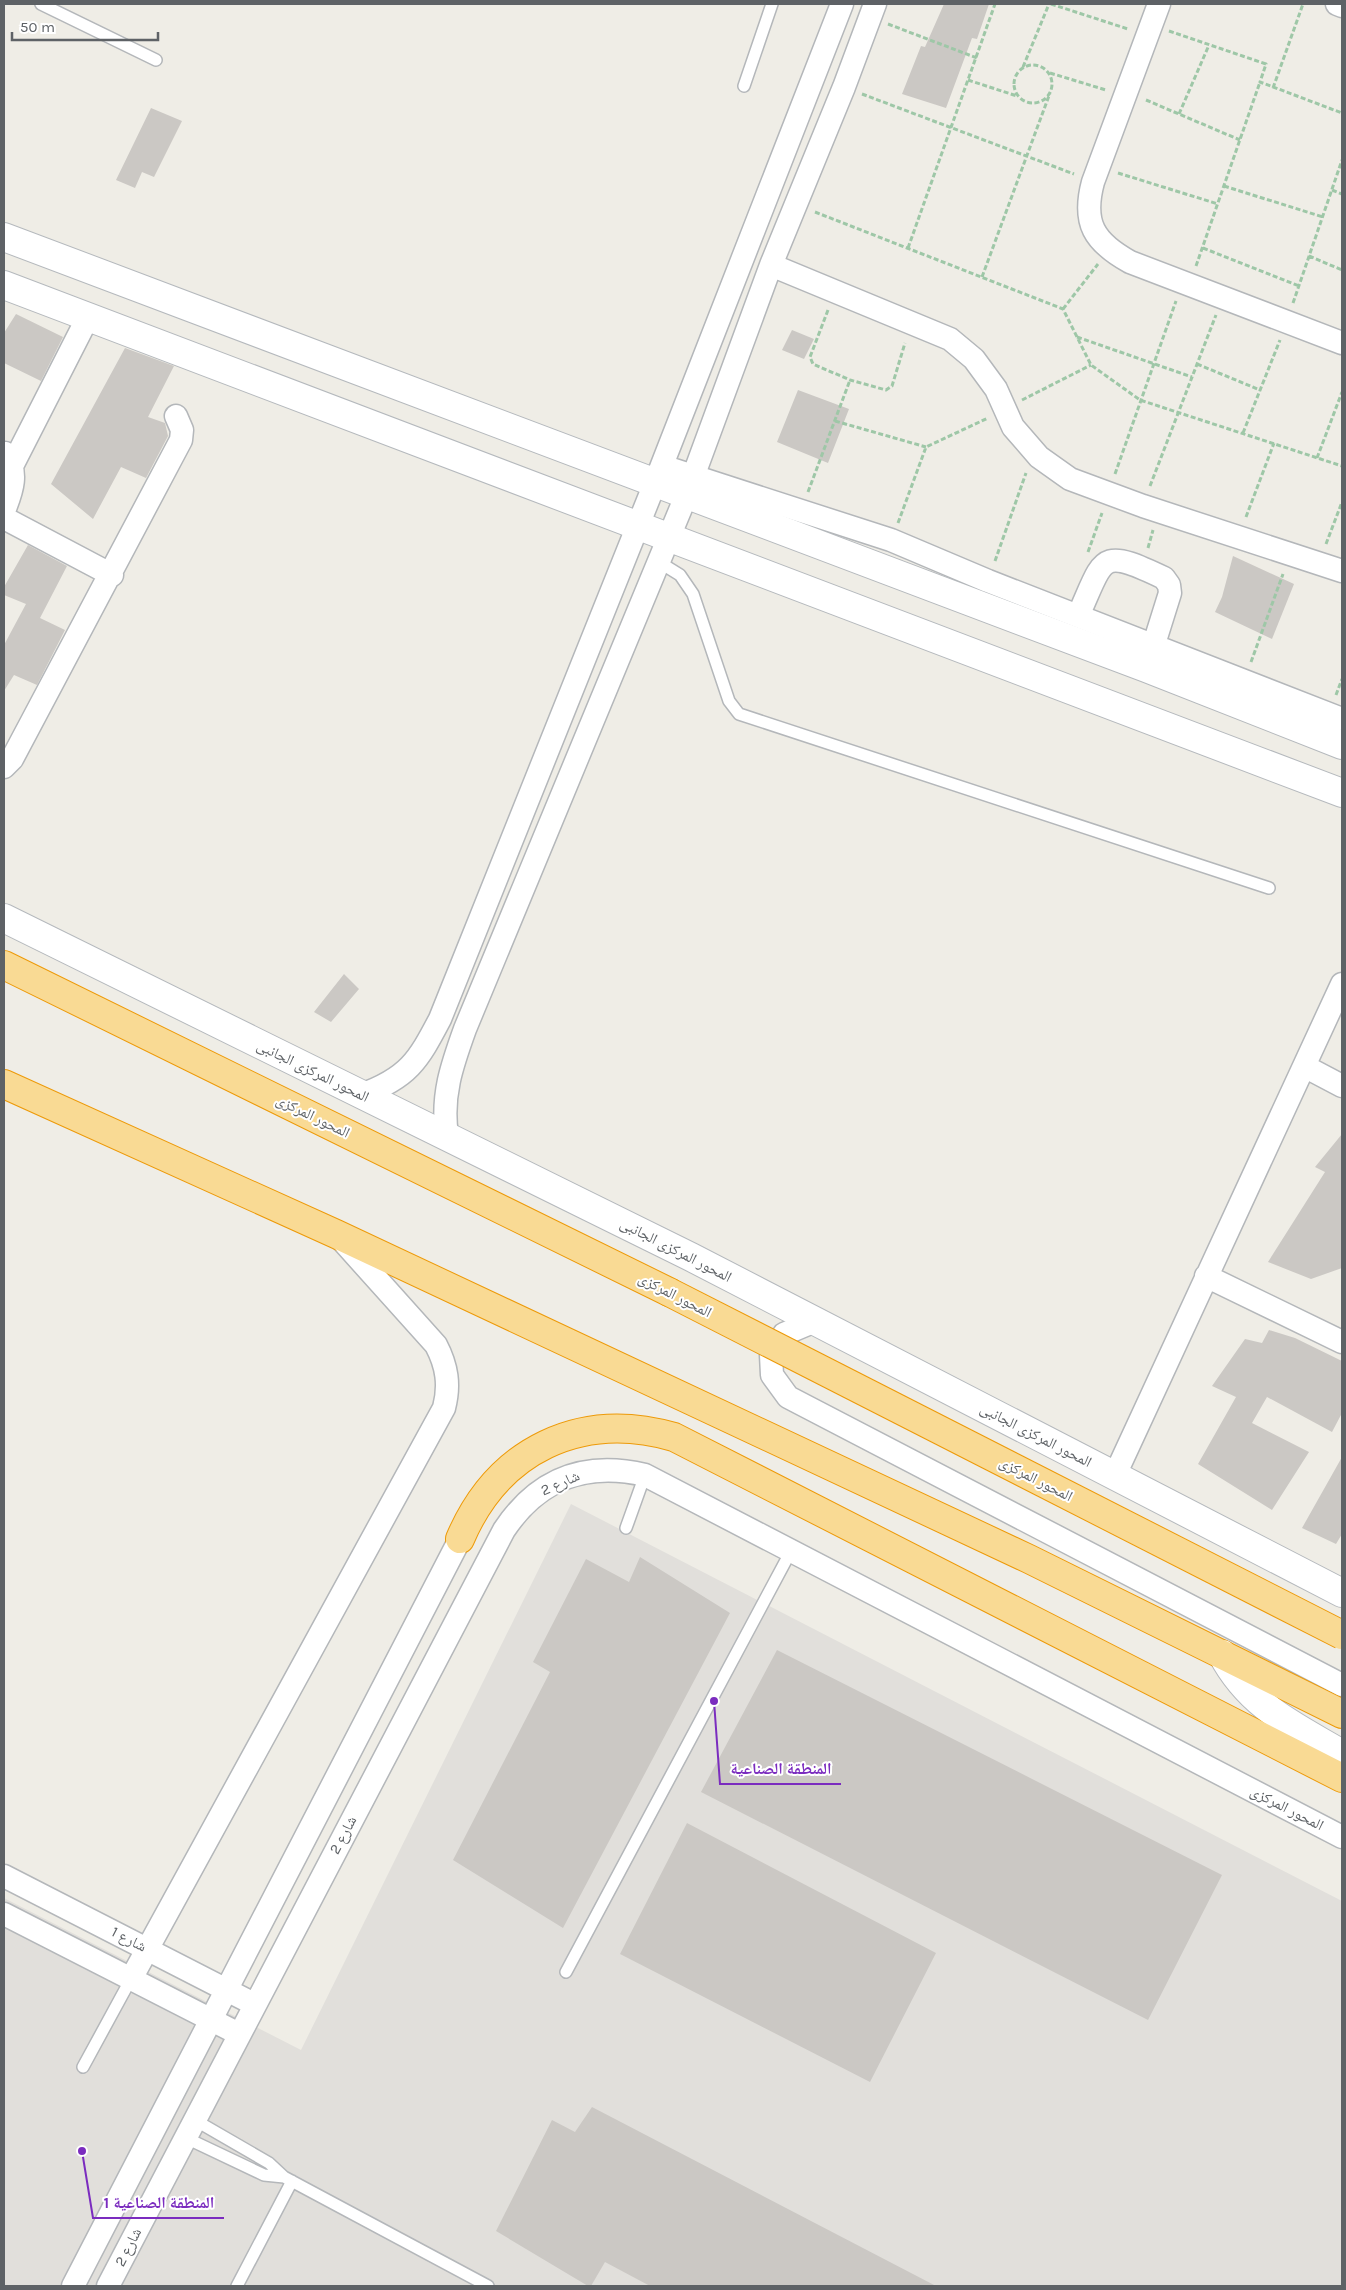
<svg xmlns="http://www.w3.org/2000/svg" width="1346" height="2290" font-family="Karla,'Noto Naskh Arabic',sans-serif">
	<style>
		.industrial { fill: #e1dfdb }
		.building { fill: #cbc8c4 }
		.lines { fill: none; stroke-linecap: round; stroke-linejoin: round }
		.lane-casing { stroke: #b4b7ba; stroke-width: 14 }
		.street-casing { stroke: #b4b7ba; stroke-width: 25 }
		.secondary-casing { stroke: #b5b9bd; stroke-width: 30 }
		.highway-casing { stroke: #ed9a09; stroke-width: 30 }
		.path { stroke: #9ec7a7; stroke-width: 3; stroke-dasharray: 5 2.5; stroke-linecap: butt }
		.lane { stroke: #fff; stroke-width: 11 }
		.street { stroke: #fff; stroke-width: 22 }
		.secondary { stroke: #fff; stroke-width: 28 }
		.highway { stroke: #f9da94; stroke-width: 28 }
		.highway-bridge-casing { stroke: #ed9a09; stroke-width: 30; stroke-linecap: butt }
		.highway-bridge { stroke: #f9da94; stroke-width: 28 }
		.labels { text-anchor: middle; stroke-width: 4; stroke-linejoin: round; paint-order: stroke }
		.street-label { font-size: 15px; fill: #5e6266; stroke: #fff }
		.leader { fill: none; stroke: #7b2cbf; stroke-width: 2 }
		.callout-dot { fill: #7b2cbf; stroke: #fff; stroke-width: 2 }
		.callout-label { font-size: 16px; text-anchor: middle; font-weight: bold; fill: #7b2cbf; stroke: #fff; stroke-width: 4; stroke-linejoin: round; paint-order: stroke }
	</style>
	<rect width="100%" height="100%" fill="#efede6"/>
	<path class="industrial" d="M571,1504L1342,1901V2286H4V1898L301,2050Z"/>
	<path class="building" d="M944,4H989L977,39L972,38L946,108L902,94L921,46L925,47Z
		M151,108L182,121L154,177L142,172L135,188L116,180Z
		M16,314L63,337L41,381L4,363V333Z
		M792,330L814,339L804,359L782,350Z
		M125,348L174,366L148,417L165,423L168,436L146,478L121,467L93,519L51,484Z
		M798,390L849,409L828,463L777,442Z
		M28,545L67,566L40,618L65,630L37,685L14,675L4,691V645L26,604L4,595V587Z
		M1233,556L1294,584L1272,639L1215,612L1222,597Z
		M344,974L359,989L331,1022L314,1012Z
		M1342,1134V1268L1311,1279L1268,1262L1325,1172L1315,1167Z
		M1269,1330L1295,1338L1342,1361V1413L1332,1432L1267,1397L1252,1423L1309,1452L1272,1510L1198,1464L1236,1397L1212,1386L1245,1339L1262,1343Z
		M1342,1457V1534L1336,1544L1302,1528Z
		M640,1557L730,1613L563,1928L453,1860L550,1672L533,1662L586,1559L629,1582Z
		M777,1650L1222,1875L1148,2020L701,1792Z
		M687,1823L936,1953L870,2082L620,1954Z
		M592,2107L936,2286H650L605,2262L591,2286H588L496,2231L552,2120L575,2132Z"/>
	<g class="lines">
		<defs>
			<path id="lane" d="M41,4L156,60
				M744,86L772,4
				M659,562L680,575L693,594L729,701L739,714L1269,888
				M626,1528L645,1475
				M566,1972L791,1551
				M83,2067L132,1977
				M193,2119L269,2163L284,2177L488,2286
				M184,2137L264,2175L284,2177
				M237,2286L292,2181"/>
			<path id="street" d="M1159,4L1093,182C1082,223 1094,242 1130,262L1342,343
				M1337,4L1342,6
				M771,265L950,339L974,359L996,389L1013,427L1039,457L1070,479L1143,506L1342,571
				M12,466L88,317
				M662,466L891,540L988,581L1342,719
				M4,511C12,491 19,472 5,453
				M4,518L112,575
				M1078,616C1105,556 1099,547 1164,578L1169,585L1170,593L1149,660
				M4,767L12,759L181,440L182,430L176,416
				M1304,1066L1342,1086
				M361,1095C408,1078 418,1061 440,1019L655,483L842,4
				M447,1135C441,1096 452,1065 465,1029L686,496L771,265L844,87L875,4
				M1206,1276L1342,1342
				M815,1321L784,1334L771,1355L772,1375L788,1397L1342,1685
				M1115,1475L1342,984
				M4,1876L254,2004
				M4,1914L239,2034
				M132,1977L444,1408C450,1385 447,1366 436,1345L340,1238
				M73,2286L460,1539
				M108,2286L504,1530C538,1479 585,1461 645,1475L1342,1837"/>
			<path id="secondary" d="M4,237L1146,668L1342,745
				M4,285L1342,793
				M4,918L691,1257L1342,1593
				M1222,1654C1250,1707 1293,1725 1342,1754"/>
			<path id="highway" d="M4,965L669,1292
				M4,1084L336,1234L1029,1559L1342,1714
				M460,1539C498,1450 580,1410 674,1437L1342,1778"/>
		</defs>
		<use href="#lane" class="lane-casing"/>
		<use href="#street" class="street-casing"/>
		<use href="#secondary" class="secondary-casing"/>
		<use href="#highway" class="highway-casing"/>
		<path class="path" d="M1051,4L1128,29
			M888,24L977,58
			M1169,31L1266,64L1260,82L1342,113
			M1014 84a19 19 0 1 1 38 0a19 19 0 1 1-38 0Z
			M1023,67L1049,4
			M1050,73L1106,90
			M968,80L1017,96
			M1273,88L1303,4
			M862,94L1074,174
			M1146,100L1240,140
			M1179,114L1209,45
			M1118,173L1218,204
			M1224,186L1323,217
			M1332,190L1342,194
			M815,212L1063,309L1091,365L1140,400L1342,466
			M908,248L995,4
			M1203,248L1299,286
			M1309,256L1342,270
			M1196,266L1260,82
			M982,277L1050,93
			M1293,303L1342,160
			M1063,309L1098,264
			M828,310L810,357L813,364L850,380L886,390L892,386L905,343
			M1077,337L1192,377
			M1197,364L1260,390
			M1022,400L1091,365
			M835,421L926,447
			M1243,433L1280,340
			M1317,458L1342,392
			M1115,474L1176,301
			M1150,486L1216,315
			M808,492L850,380
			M1246,517L1274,443
			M898,523L926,447L988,418
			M1326,544L1342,502
			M1148,548L1153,530
			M1088,552L1102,513
			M995,561L1026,473
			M1251,662L1283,574
			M1336,695L1342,679"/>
		<use href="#lane" class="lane"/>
		<use href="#street" class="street"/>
		<use href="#secondary" class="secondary"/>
		<use href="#highway" class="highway"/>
		<defs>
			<path id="highway-bridge" d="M669,1292L1342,1635"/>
		</defs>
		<use href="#highway-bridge" class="highway-bridge-casing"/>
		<use href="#highway-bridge" class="highway-bridge"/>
	</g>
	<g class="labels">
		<g class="street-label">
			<text transform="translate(313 1071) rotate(26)" y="5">المحور المركزى الجانبى</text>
			<text transform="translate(313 1116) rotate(26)" y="5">المحور المركزى</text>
			<text transform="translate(676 1250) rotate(27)" y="5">المحور المركزى الجانبى</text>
			<text transform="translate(675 1295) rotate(27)" y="5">المحور المركزى</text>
			<text transform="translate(1036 1435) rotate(27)" y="5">المحور المركزى الجانبى</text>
			<text transform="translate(1036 1479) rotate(27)" y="5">المحور المركزى</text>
			<text transform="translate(560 1483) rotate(-24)" y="5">شارع 2</text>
			<text transform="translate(1287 1808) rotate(27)" y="5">المحور المركزى</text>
			<text transform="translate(343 1835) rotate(-62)" y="5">شارع 2</text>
			<text transform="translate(129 1939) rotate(27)" y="5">شارع 1</text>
			<text transform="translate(128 2247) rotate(-63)" y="5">شارع 2</text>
		</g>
	</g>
	<path class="leader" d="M714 1701L720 1784H841M82 2151L93 2218H224"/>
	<g class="callout-dot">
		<circle cx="714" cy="1701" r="5"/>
		<circle cx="82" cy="2151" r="5"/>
	</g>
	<g class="callout-label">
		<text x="781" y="1774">المنطقة الصناعية</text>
		<text x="159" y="2208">المنطقة الصناعية 1</text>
	</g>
	<rect width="1346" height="2290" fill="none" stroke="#5e6266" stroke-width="10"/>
	<path d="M12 32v8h146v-8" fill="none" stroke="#5e6266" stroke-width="2.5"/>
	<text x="20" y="32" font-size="15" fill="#5e6266" stroke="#ffffff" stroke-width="4" paint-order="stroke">50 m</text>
</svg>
